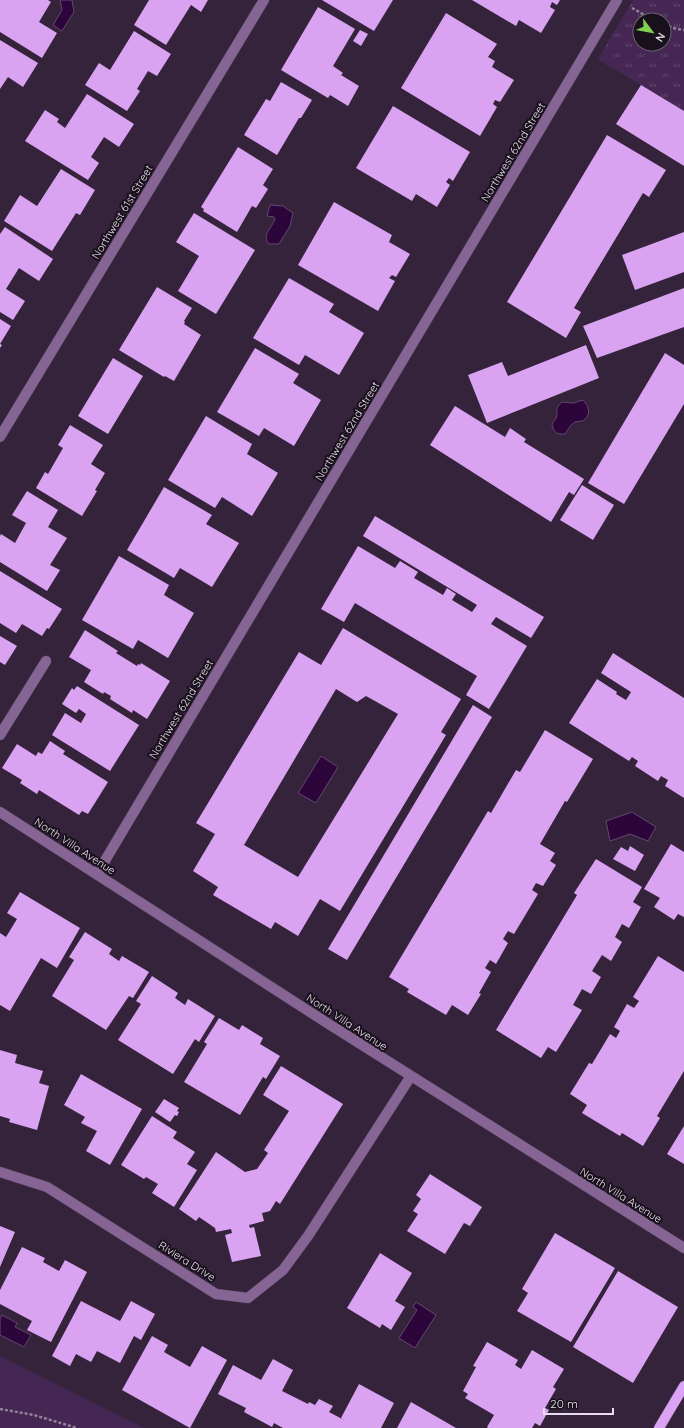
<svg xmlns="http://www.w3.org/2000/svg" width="684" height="1428" font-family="Quicksand,sans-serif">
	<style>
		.grass { fill: #462754 }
		.park { fill: url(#park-tufts); fill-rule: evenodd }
		.water { fill: #2c063a; stroke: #654770 }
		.building { fill: #daa3f2; fill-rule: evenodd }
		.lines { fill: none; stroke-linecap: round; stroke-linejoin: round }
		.minor-casing { stroke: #524159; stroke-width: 11 }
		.major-casing { stroke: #524159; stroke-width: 11 }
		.path { stroke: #928398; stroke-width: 2.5; stroke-dasharray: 3 2; stroke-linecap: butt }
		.minor { stroke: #866595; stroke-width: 10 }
		.major { stroke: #daa3f3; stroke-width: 10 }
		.labels { text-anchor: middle; stroke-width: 4; stroke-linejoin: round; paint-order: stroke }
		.street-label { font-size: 11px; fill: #e9deef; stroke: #18101b }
	</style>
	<defs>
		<pattern id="park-tufts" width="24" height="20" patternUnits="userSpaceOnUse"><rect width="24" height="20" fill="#462754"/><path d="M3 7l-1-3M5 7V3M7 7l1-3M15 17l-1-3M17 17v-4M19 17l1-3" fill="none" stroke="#61466d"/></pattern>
	</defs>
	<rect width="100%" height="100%" fill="#35233c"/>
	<path class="grass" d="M0,1356L144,1428H0Z"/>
	<path class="park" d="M633,0H684V111L598,59ZM640,20H664V44H640Z"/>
	<path class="water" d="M60,0H72L74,12L62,31L53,25L62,10Z
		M270,205L283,206L293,213L290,226L279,244H269C261,235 272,228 275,219L274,217L267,216Z
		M583,400C588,405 592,414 584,420C582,422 578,421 575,422C571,424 568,430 565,434C557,435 553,432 552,424C553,422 555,420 556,418C559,411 553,409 562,402L573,403Z
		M321,756L338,767L316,803L298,793Z
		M632,812L656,827L648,841L630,834L610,841L606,821Z
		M416,1302L436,1315L415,1348L399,1338L417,1310L413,1307Z
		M2,1315L17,1323L15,1327L31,1335L24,1347L0,1335V1319Z"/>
	<path class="building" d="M0,0H48L51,2L39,22L57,33L42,58L0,32Z
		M149,0H208L201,12L191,5L166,45L134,25Z
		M322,0H393L374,31Z
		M472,0H560L557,5L552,2L550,7L555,10L541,33L519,20L516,26Z
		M318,7L355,29L333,66L343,73L341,75L359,86L348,106L330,95L328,98L281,70Z
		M446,13L497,44L488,57L495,61L492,67L514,80L500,102L495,100L493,104L497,107L480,136L401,88Z
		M360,30L368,34L361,46L353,41Z
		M134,31L171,54L157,76L148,71L137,89L140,91L127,111L85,85L99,63L110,70Z
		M0,40L38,63L23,87L8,77L0,89Z
		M281,82L312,100L301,118H299L277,155L244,135L266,99L270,101Z
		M641,85L684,111V166L616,124Z
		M87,94L134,124L119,147L104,137L91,157L99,163L88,180L25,141L45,110L59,119L57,122L65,128Z
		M393,106L470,152L453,181L449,178L446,182L450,185L437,207L416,194L412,201L356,168Z
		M607,135L666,170L649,197L643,193L574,308L581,312L566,338L507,302Z
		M238,147L273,169L263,185L268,189L256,208L252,206L237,232L203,211L204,209L201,207Z
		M61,169L95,190L80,215L76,213L52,251L4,221L20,195L37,206Z
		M334,202L392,235L389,242L410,254L396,277L392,275L389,278L395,281L378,311L298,265Z
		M194,213L255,250L216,314L178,291L199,256L176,242Z
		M5,227L53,259L39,281L19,268L6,289L25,301L13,320L0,312V234Z
		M684,232V272L635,290L622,255Z
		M289,278L334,304L329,312L364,333L339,375L305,355L299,365L253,338Z
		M157,287L192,308L184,321L185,322L184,324L201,335L174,381L165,376L164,377L119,350Z
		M684,288V327L597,358L583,326Z
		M0,319L11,326L0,344L2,345L0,348Z
		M586,345L599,378L487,423L468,375L502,362L508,376Z
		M255,348L299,374L293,383L321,400L294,446L264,428L259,436L217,412Z
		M665,353L684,365V404L624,504L588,483Z
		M113,358L143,376L108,434L78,416Z
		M455,406L505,437L510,428L526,439L524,442L584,479L574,495L569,492L551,522L430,445Z
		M206,416L252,444L247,454L278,473L252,516L222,497L215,508L168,480Z
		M70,425L103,445L91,464L105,473L95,490L97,491L82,516L36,488L45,472L48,474L63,448L58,445Z
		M582,485L614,505L593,540L560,520Z
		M164,487L212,515L206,524L239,543L212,587L180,568L174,578L127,550Z
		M27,491L58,510L48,527L67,538L50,565L60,570L47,591L0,562V536L1,534L15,543L26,523L12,515Z
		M375,516L544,617L531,638L496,617L491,624L527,646L489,709L466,695L477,676L355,603L344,622L321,609L358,546L395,568L400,561L418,572L414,578L443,595L447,588L456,594L452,600L472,612L477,605L363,536Z
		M119,556L169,585L164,595L194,613L168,658L138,640L133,649L82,620Z
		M0,571L62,609L49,629L47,628L42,636L22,624L16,633L0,623Z
		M343,628L461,699L441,732L446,735L340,911L320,899L298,936L275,922L271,929L213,895L218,887L193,871L215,834L196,823L299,652L321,665ZM336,689L357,702L366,696L398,714L298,877L244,845Z
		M85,630L118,651L116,653L137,666L138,664L140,665L141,663L170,681L147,719L133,710L132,713L110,699L111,696L104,692L103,694L84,682L91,670L69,657Z
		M0,636L17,646L5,665L0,662Z
		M613,653L684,698V798L665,786L668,780L661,776L658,781L635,766L638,761L632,757L629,761L569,723L597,679L617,692L616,694L626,700L631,692L601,673Z
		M77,686L139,725L110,771L52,735L65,713L81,723L86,714L79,709L76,713L62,704L72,688L74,690Z
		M473,705L492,717L347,960L328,949Z
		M545,730L593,759L567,802L565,801L540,844L555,853L550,861L556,865L543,886L536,883L532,890L538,894L514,934L508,931L503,939L508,943L496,964L490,960L485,968L491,972L479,993L481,994L468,1015L452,1005L446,1015L407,992L409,989L389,977L488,811L491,813L516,770L520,772Z
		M50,741L65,751L63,754L108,782L88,814L82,811L79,815L39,790L37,794L20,783L22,780L2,768L17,744L36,756L38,752L42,754Z
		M671,844L684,852V917L678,914L674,920L654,907L660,898L644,889Z
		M630,846L644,855L635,871L613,859L621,847L628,851Z
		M596,859L642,887L633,902L641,907L629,928L622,924L615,937L622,942L611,961L602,955L592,971L601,977L591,994L582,989L573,1005L582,1010L556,1052L548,1047L541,1058L496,1030L577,895L574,893Z
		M20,892L80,928L57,968L41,958L10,1011L0,1005V933L6,937L17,919L7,913Z
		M85,932L112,949L109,954L119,961L122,956L149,972L133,998L129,996L106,1030L52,996L74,960L69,957Z
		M658,956L684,972V1071L657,1116L660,1118L643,1146L622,1133L620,1136L582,1113L587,1105L570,1094L589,1063L592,1064L610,1034L616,1038L620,1031L614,1027L627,1004L634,1008L639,1001L633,997Z
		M152,976L178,993L175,998L185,1005L188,999L215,1016L199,1042L195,1039L173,1074L118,1040L141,1004L136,1001Z
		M219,1018L239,1030L242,1025L263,1038L260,1044L280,1056L266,1079L263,1077L240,1115L184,1082L207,1044L204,1042Z
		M0,1050L17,1055L15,1063L43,1071L39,1083L49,1086L37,1130L9,1122L10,1119L0,1116Z
		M281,1066L343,1104L280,1204L276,1201L270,1211L262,1213L264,1221L249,1225L250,1228L254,1227L261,1256L232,1262L225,1235L232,1233L231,1229L216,1232L215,1228L199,1217L196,1221L179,1209L216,1152L245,1172L257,1169L268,1153L264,1150L289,1111L263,1095Z
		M81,1074L142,1109L110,1165L86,1151L97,1131L81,1123L85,1117L64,1105Z
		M164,1099L179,1108L177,1111L179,1112L177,1116L175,1115L170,1122L155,1112Z
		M152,1116L177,1132L173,1138L195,1152L187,1164L197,1170L174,1207L152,1193L158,1184L146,1177L144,1179L121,1165Z
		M684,1126V1164L667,1154Z
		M430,1174L482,1207L470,1226L464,1223L445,1254L407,1231L418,1214L413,1211L421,1199L416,1195Z
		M0,1226L15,1232L0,1267Z
		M555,1233L615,1268L571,1342L517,1311L528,1293L522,1289Z
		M22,1247L45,1258L43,1262L59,1271L65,1260L87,1272L51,1342L27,1330L32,1321L0,1304V1290Z
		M380,1253L412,1273L395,1301L405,1307L391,1330L382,1324L380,1328L347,1308Z
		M618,1271L678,1307L633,1383L573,1347Z
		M81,1301L120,1321L131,1301L155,1314L141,1340L134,1336L120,1363L97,1351L91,1362L76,1354L70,1366L52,1356Z
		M152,1336L168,1345L164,1352L190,1367L202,1346L227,1360L190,1428L122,1390Z
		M487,1342L518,1360L515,1365L521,1369L532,1350L564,1369L553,1387L556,1389L545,1408L549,1410L540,1426L535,1423L532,1428H488L487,1427L494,1415L465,1398L468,1394L463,1391L476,1367L473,1366Z
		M273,1359L293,1370L282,1391L308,1404L309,1402L315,1405L319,1399L333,1406L329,1412L344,1420L341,1418L359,1384L394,1403L381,1428H283L274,1423L272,1427L244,1412L246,1408L218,1394L233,1365L261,1380Z
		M411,1402L456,1428H397Z"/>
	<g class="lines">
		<defs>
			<path id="minor" d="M0,437L264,0
				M0,735L46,661
				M0,812L324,1021L684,1248
				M97,874L617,0
				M0,1172L47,1187L216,1294L248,1298L283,1270L308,1236L411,1076"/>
			<path id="major" d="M659,1428L684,1386"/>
		</defs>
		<use href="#minor" class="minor-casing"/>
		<use href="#major" class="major-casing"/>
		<path class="path" d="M632,8L654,20
			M664,24L673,28L684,30
			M0,1409L34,1415L77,1428"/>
		<use href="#minor" class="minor"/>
		<use href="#major" class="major"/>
	</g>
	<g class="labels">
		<g class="street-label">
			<text transform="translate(513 152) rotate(-59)" y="4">Northwest 62nd Street</text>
			<text transform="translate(122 212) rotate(-59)" y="4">Northwest 61st Street</text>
			<text transform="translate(347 431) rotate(-59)" y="4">Northwest 62nd Street</text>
			<text transform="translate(181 709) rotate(-59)" y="4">Northwest 62nd Street</text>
			<text transform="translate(75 846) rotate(33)" y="4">North Villa Avenue</text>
			<text transform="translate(347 1022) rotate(33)" y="4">North Villa Avenue</text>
			<text transform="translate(621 1195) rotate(32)" y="4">North Villa Avenue</text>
			<text transform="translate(187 1261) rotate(32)" y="4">Riviera Drive</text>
		</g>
	</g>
	<g transform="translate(652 32) rotate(122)"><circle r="19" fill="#18101b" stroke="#6c6270"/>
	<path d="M0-3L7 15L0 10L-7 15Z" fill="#82d04f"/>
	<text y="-6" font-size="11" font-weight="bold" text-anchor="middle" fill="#e9deef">N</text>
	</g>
	<path d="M544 1408v6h69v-6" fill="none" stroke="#e9deef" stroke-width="2"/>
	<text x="550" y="1408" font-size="12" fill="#e9deef" stroke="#18101b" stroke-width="3" paint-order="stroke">20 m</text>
</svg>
